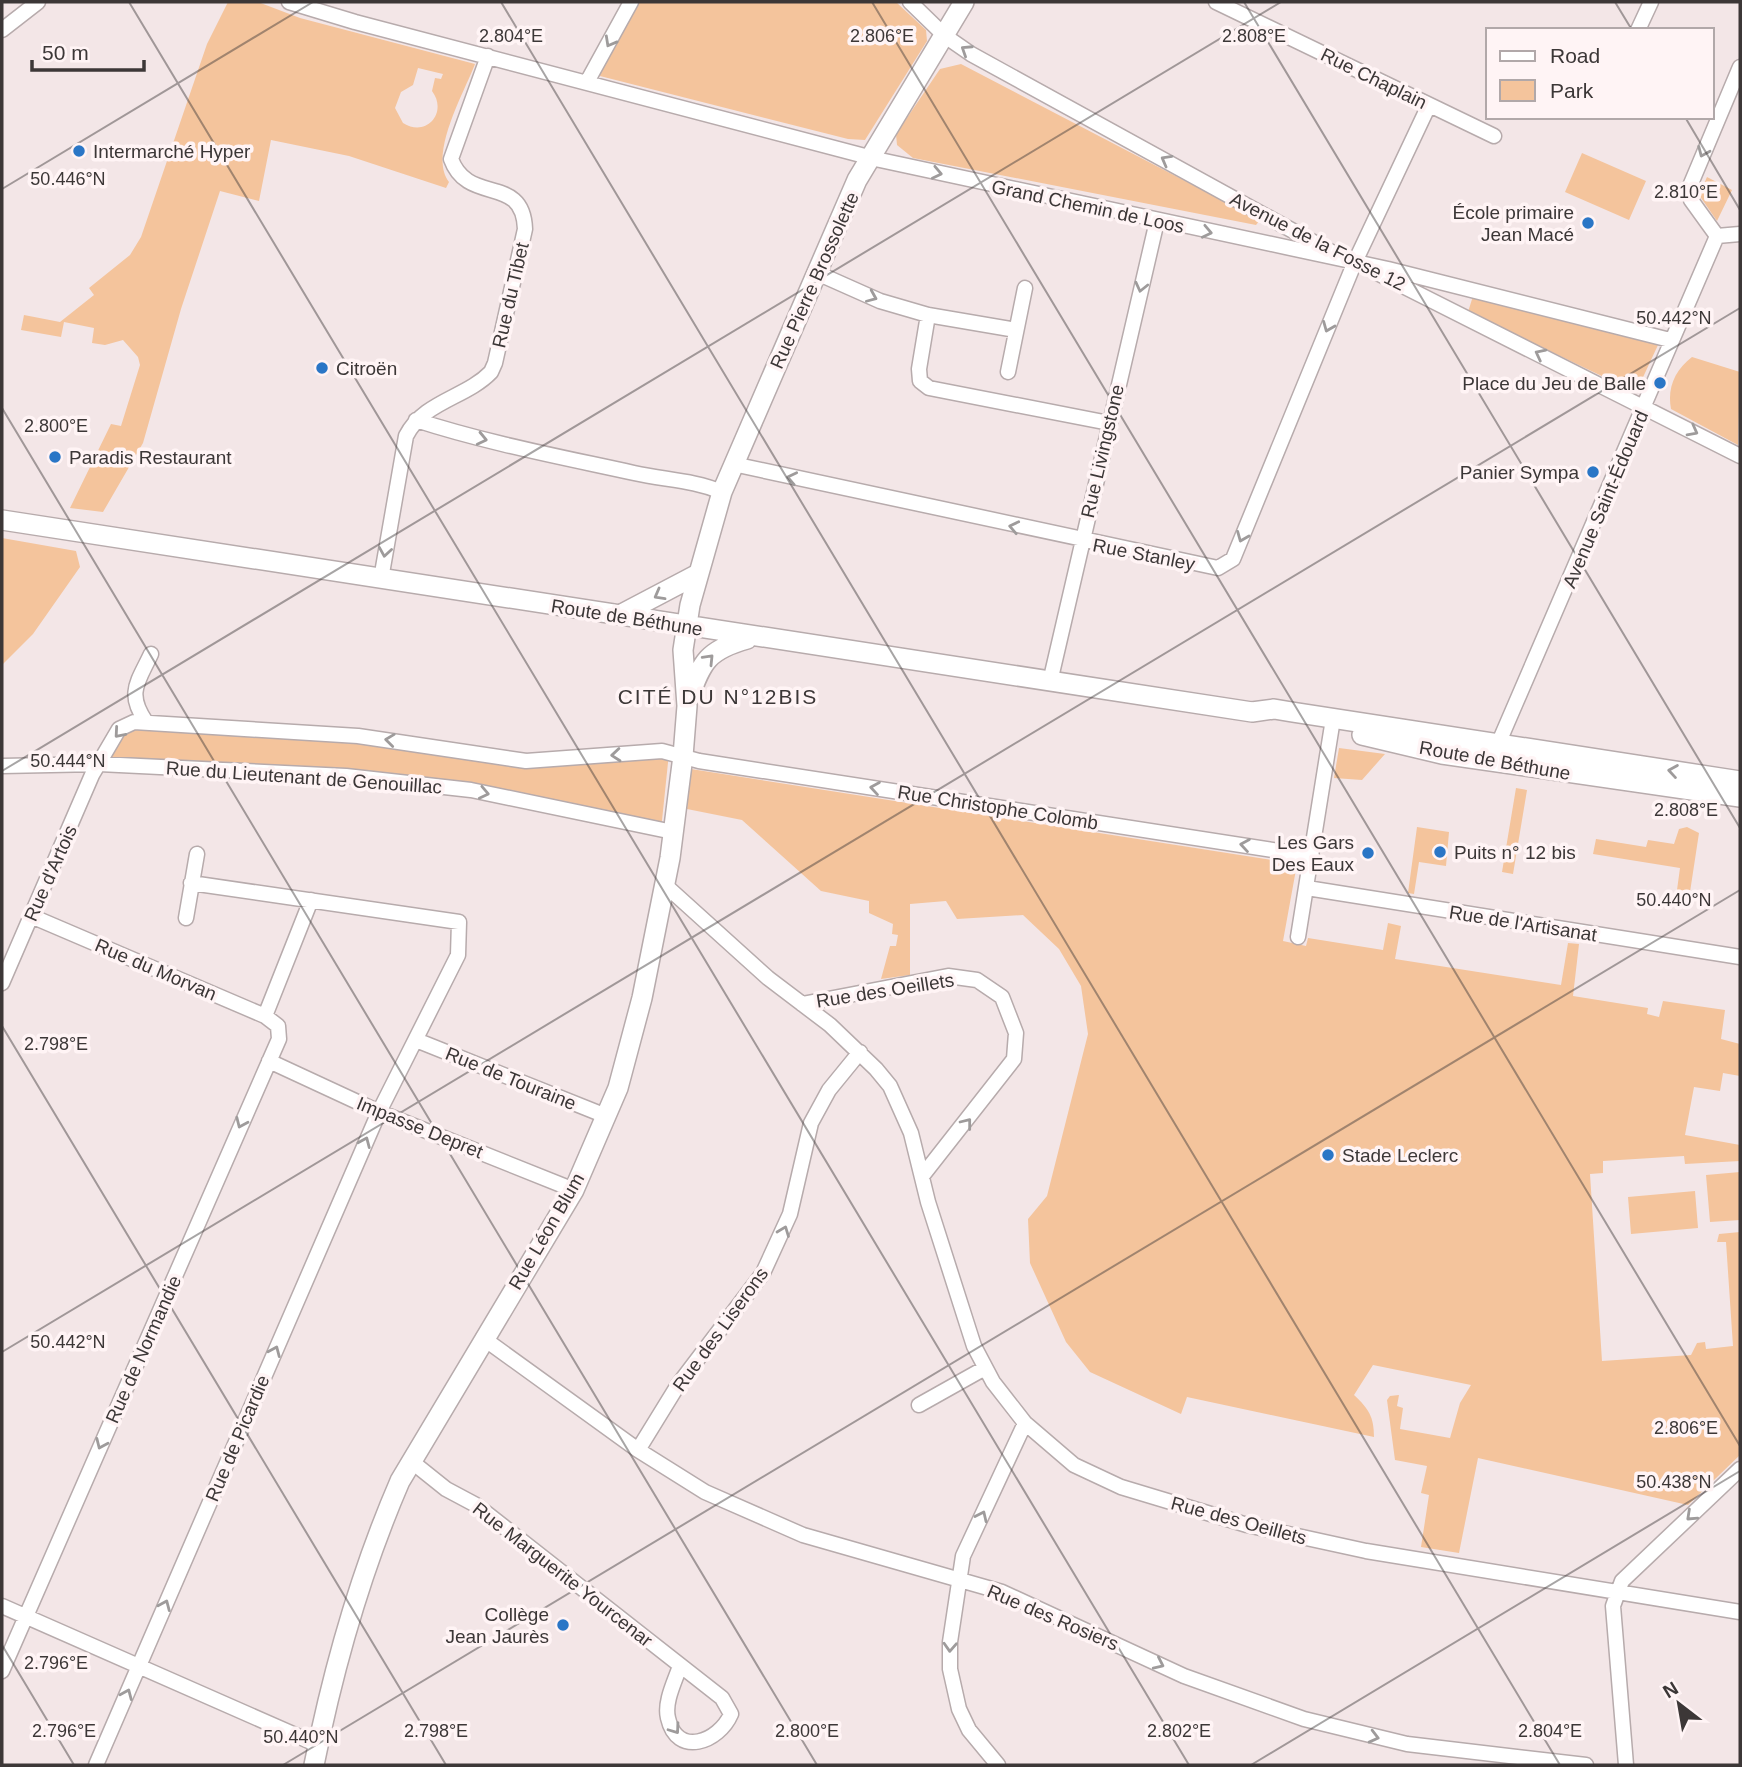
<svg xmlns="http://www.w3.org/2000/svg" width="1742" height="1767" font-family="Helvetica,sans-serif">
	<style>
		.green { fill: #f4c49c; fill-rule: evenodd }
		.lines { fill: none; stroke-linecap: round; stroke-linejoin: round }
		.street-casing { stroke: #b7abac; stroke-width: 17 }
		.secondary-casing { stroke: #b7abac; stroke-width: 22 }
		.street { stroke: #fff; stroke-width: 14 }
		.secondary { stroke: #fff; stroke-width: 19 }
		.oneway { stroke: #9e9b9b }
		.ticks { fill: none; stroke: #3c3737; stroke-width: 2; stroke-opacity: 0.45 }
		.poi-dot { fill: #2a76c6; stroke: #fff4f5; stroke-width: 2.5 }
		.labels { text-anchor: middle; stroke-width: 7; stroke-linejoin: round; paint-order: stroke }
		.street-label { font-size: 19px; fill: #3c3737; stroke: #fff4f5 }
		.poi-label { font-size: 19px; fill: #3c3737; stroke: #fff4f5; text-anchor: start }
		.neighbourhood-label { font-size: 21px; letter-spacing: 2px; fill: #3c3737; stroke: #fff4f5 }
		.ticks-label { font-size: 18px; text-anchor: middle; fill: #3c3737; stroke: #fff4f5; stroke-width: 7; stroke-linejoin: round; paint-order: stroke }
	</style>
	<rect width="100%" height="100%" fill="#f3e6e7"/>
	<path class="green" d="M228,2H258L300,18L475,64C464,93 428,155 449,182L446,188L349,156L271,140L259,201L220,191L181,309L143,443L103,512L70,508L111,424L121,426L140,365L138,357L123,340L105,345L92,343L94,328L64,322L61,337L21,330L24,315L60,322L94,295L89,288L130,255L141,237L207,44ZM418,68L443,74L441,79L435,78L432,91C448,112 427,138 403,123L395,108L401,92L413,85Z
		M636,2H896L926,30L927,41L865,140L848,139L596,75Z
		M961,64L1260,220L1256,225L913,158L897,145L896,134L940,69Z
		M1582,153L1646,181L1629,220L1565,192Z
		M1707,177L1732,190L1717,221L1699,195Z
		M1473,296L1656,340L1658,345L1638,388L1631,390L1468,312Z
		M1692,357L1740,372L1738,445L1671,409C1667,388 1675,370 1692,357Z
		M2,538L76,551L80,567L33,634L2,665Z
		M157,721L526,761L669,753L661,830L471,790L111,766L106,752L113,737Z
		M1339,748L1385,754L1362,780L1334,778Z
		M691,769L1297,864L1283,941L1306,946L1308,938L1383,950L1388,923L1401,926L1395,959L1561,985L1568,943L1579,944L1573,996L1648,1008L1647,1014L1659,1017L1663,1001L1725,1010L1721,1039L1740,1044V1076L1723,1073L1720,1091L1694,1087L1685,1135L1740,1145V1161L1685,1164L1684,1156L1603,1161V1173L1590,1174L1602,1361L1691,1355L1697,1343L1705,1342L1706,1349L1733,1346L1726,1242H1717L1719,1234L1740,1232V1455L1688,1505L1478,1458L1459,1553L1421,1547L1429,1495L1421,1493L1427,1466L1395,1460L1387,1400L1390,1396L1399,1395L1397,1406L1403,1408L1400,1429L1450,1438L1460,1403L1471,1385L1373,1365L1354,1395C1369,1409 1374,1417 1374,1437L1187,1397L1181,1414L1090,1372L1066,1342L1030,1263L1028,1219L1047,1196L1088,1034L1081,986L1059,949L1023,915L957,919L946,901L910,904V975L881,979L890,946H896L898,935L892,934L893,924L869,913V901L821,891L742,820L687,809Z
		M1516,788L1527,790L1513,874L1502,872Z
		M1417,827L1449,832L1446,866L1419,862L1414,894L1408,893Z
		M1687,827L1699,833L1690,892L1677,890L1680,868L1593,854L1596,839L1646,847L1648,840L1674,844L1679,829Z
		M1740,1172V1220L1710,1222L1706,1175Z
		M1695,1191L1698,1228L1631,1234L1628,1197Z"/>
	<g class="lines">
		<defs>
			<path id="street" d="M289,2L355,22L880,160L1388,269L1670,340
				M910,2L945,36L971,54L1335,254
				M1216,2L1494,136
				M2,30L38,2
				M1638,30L1651,2
				M587,82L631,2
				M1717,236L1691,200L1690,186L1740,67
				M1717,236L1740,234
				M817,273L880,301L928,315L1016,330
				M1379,274L1740,456
				M928,315L919,369L920,381L929,388L1109,423
				M1008,372L1025,288
				M416,420C487,443 561,457 634,473C665,480 693,480 722,492
				M733,464L1218,568L1233,559L1354,264L1429,105
				M381,579L406,436C424,401 466,398 491,372L495,363L525,229C523,173 468,206 451,159L488,56
				M1050,682L1157,221
				M146,722C126,693 138,682 151,654
				M1496,749L1717,236
				M2,766L99,764L346,776L471,790L673,832
				M665,885L768,978L830,1025L876,1069L890,1086L911,1133L928,1202L974,1346L993,1382L1025,1423L1074,1465L1121,1487L1247,1525L1366,1551L1740,1612
				M1307,888L1740,957
				M186,918L197,854
				M1298,937L1333,719
				M2,983L92,775L119,729L134,722L358,736L526,761L662,751L699,761L1312,856
				M802,1004L948,976L977,980L1002,997L1016,1033L1014,1059L923,1175
				M265,1016L311,900
				M416,1040L606,1116
				M269,1061L379,1112L574,1190
				M483,1338L638,1450L705,1492L803,1535L1002,1592L1184,1676L1304,1719L1407,1744L1586,1765
				M919,1405L985,1368
				M638,1450L678,1385L763,1273L790,1214L811,1123L829,1090L860,1052
				M411,1461L446,1489L476,1505L722,1698L731,1714C719,1742 677,1758 668,1718C664,1702 675,1681 680,1666
				M2,1606L318,1745
				M2,1671L279,1039L278,1026L265,1016L31,916
				M96,1765L379,1112L458,955L459,922L191,883
				M998,1765L969,1730L959,1709L950,1669V1642L963,1556L1025,1423
				M1626,1765L1613,1606L1622,1581L1740,1469"/>
			<path id="secondary" d="M2,520L1252,712L1274,709L1292,712L1740,781
				M620,615L698,574
				M689,698C702,661 708,650 747,639
				M1362,735L1442,754L1740,797
				M314,1765C333,1670 361,1571 400,1481L574,1190L618,1088L642,998L670,858L683,756L687,706L683,650L690,605L722,492L857,180L964,2"/>
		</defs>
		<use href="#street" class="street-casing"/>
		<use href="#secondary" class="secondary-casing"/>
		<use href="#street" class="street"/>
		<use href="#secondary" class="secondary"/>
	</g>
	<defs><path id="oneway-chevron" d="M-2-3.5L2.5 0L-2 3.5" fill="none" stroke-width="1.6" stroke-linecap="round" stroke-linejoin="round" transform="scale(1.75)"/></defs>
	<g class="oneway">
		<use href="#oneway-chevron" transform="translate(610 42) rotate(119)"/>
		<use href="#oneway-chevron" transform="translate(966 50) rotate(-147)"/>
		<use href="#oneway-chevron" transform="translate(1703 152) rotate(113)"/>
		<use href="#oneway-chevron" transform="translate(1166 160) rotate(-151)"/>
		<use href="#oneway-chevron" transform="translate(937 173) rotate(12)"/>
		<use href="#oneway-chevron" transform="translate(1207 232) rotate(12)"/>
		<use href="#oneway-chevron" transform="translate(1141 287) rotate(103)"/>
		<use href="#oneway-chevron" transform="translate(872 297) rotate(23)"/>
		<use href="#oneway-chevron" transform="translate(1328 327) rotate(112)"/>
		<use href="#oneway-chevron" transform="translate(1540 354) rotate(-153)"/>
		<use href="#oneway-chevron" transform="translate(1693 431) rotate(28)"/>
		<use href="#oneway-chevron" transform="translate(482 439) rotate(13)"/>
		<use href="#oneway-chevron" transform="translate(792 478) rotate(-168)"/>
		<use href="#oneway-chevron" transform="translate(1014 527) rotate(-168)"/>
		<use href="#oneway-chevron" transform="translate(1242 537) rotate(112)"/>
		<use href="#oneway-chevron" transform="translate(385 552) rotate(99)"/>
		<use href="#oneway-chevron" transform="translate(659 595) rotate(151)"/>
		<use href="#oneway-chevron" transform="translate(709 659) rotate(-46)"/>
		<use href="#oneway-chevron" transform="translate(119 733) rotate(131)"/>
		<use href="#oneway-chevron" transform="translate(390 740) rotate(-173)"/>
		<use href="#oneway-chevron" transform="translate(616 755) rotate(175)"/>
		<use href="#oneway-chevron" transform="translate(1673 771) rotate(-171)"/>
		<use href="#oneway-chevron" transform="translate(875 788) rotate(-171)"/>
		<use href="#oneway-chevron" transform="translate(484 793) rotate(12)"/>
		<use href="#oneway-chevron" transform="translate(1245 845) rotate(-171)"/>
		<use href="#oneway-chevron" transform="translate(241 1123) rotate(114)"/>
		<use href="#oneway-chevron" transform="translate(967 1123) rotate(-52)"/>
		<use href="#oneway-chevron" transform="translate(365 1142) rotate(-67)"/>
		<use href="#oneway-chevron" transform="translate(784 1231) rotate(-69)"/>
		<use href="#oneway-chevron" transform="translate(275 1351) rotate(-67)"/>
		<use href="#oneway-chevron" transform="translate(101 1444) rotate(114)"/>
		<use href="#oneway-chevron" transform="translate(982 1516) rotate(-65)"/>
		<use href="#oneway-chevron" transform="translate(1691 1516) rotate(137)"/>
		<use href="#oneway-chevron" transform="translate(165 1605) rotate(-67)"/>
		<use href="#oneway-chevron" transform="translate(950 1647) rotate(93)"/>
		<use href="#oneway-chevron" transform="translate(1159 1664) rotate(25)"/>
		<use href="#oneway-chevron" transform="translate(127 1694) rotate(-67)"/>
		<use href="#oneway-chevron" transform="translate(675 1729) rotate(54)"/>
		<use href="#oneway-chevron" transform="translate(1374 1737) rotate(14)"/>
	</g>
	<path class="ticks" d="M129,2L1189,1765M501,2L1560,1765M872,2L1740,1446M1244,2L1740,828M1615,2L1632,30M1685,117L1740,210M2,189L313,2M2,408L817,1765M2,771L1281,2M2,1026L446,1765M2,1352L1740,308M2,1645L74,1765M283,1765L1740,890M1251,1765L1740,1471"/>
	<g class="poi-dot">
		<circle cx="79" cy="151" r="7"/>
		<circle cx="1588" cy="223" r="7"/>
		<circle cx="322" cy="368" r="7"/>
		<circle cx="1660" cy="383" r="7"/>
		<circle cx="55" cy="457" r="7"/>
		<circle cx="1593" cy="472" r="7"/>
		<circle cx="1440" cy="852" r="7"/>
		<circle cx="1368" cy="853" r="7"/>
		<circle cx="1328" cy="1155" r="7"/>
		<circle cx="563" cy="1625" r="7"/>
	</g>
	<g class="labels">
		<g class="street-label">
			<text transform="translate(1374 78) rotate(26)" y="7">Rue Chaplain</text>
			<text transform="translate(1088 206) rotate(12)" y="7">Grand Chemin de Loos</text>
			<text transform="translate(1318 241) rotate(27)" y="7">Avenue de la Fosse 12</text>
			<text transform="translate(814 280) rotate(-66)" y="7">Rue Pierre Brossolette</text>
			<text transform="translate(510 295) rotate(-77)" y="7">Rue du Tibet</text>
			<text transform="translate(1102 451) rotate(-77)" y="7">Rue Livingstone</text>
			<text transform="translate(1605 499) rotate(-67)" y="7">Avenue Saint-Édouard</text>
			<text transform="translate(1144 554) rotate(11)" y="7">Rue Stanley</text>
			<text transform="translate(627 617) rotate(9)" y="7">Route de Béthune</text>
			<text transform="translate(1495 760) rotate(10)" y="7">Route de Béthune</text>
			<text transform="translate(304 777) rotate(4)" y="7">Rue du Lieutenant de Genouillac</text>
			<text transform="translate(998 807) rotate(9)" y="7">Rue Christophe Colomb</text>
			<text transform="translate(50 873) rotate(-66)" y="7">Rue d'Artois</text>
			<text transform="translate(1523 923) rotate(9)" y="7">Rue de l'Artisanat</text>
			<text transform="translate(156 969) rotate(23)" y="7">Rue du Morvan</text>
			<text transform="translate(885 990) rotate(-9)" y="7">Rue des Oeillets</text>
			<text transform="translate(511 1078) rotate(22)" y="7">Rue de Touraine</text>
			<text transform="translate(420 1127) rotate(22)" y="7">Impasse Depret</text>
			<text transform="translate(546 1231) rotate(-60)" y="7">Rue Léon Blum</text>
			<text transform="translate(720 1329) rotate(-54)" y="7">Rue des Liserons</text>
			<text transform="translate(143 1349) rotate(-66)" y="7">Rue de Normandie</text>
			<text transform="translate(237 1438) rotate(-67)" y="7">Rue de Picardie</text>
			<text transform="translate(1239 1520) rotate(15)" y="7">Rue des Oeillets</text>
			<text transform="translate(563 1574) rotate(38)" y="7">Rue Marguerite Yourcenar</text>
			<text transform="translate(1053 1617) rotate(23)" y="7">Rue des Rosiers</text>
		</g>
		<g class="poi-label">
			<text x="93" y="158">Intermarché Hyper</text>
			<text x="1574" y="219" text-anchor="end">École primaire<tspan x="1574" dy="22">Jean Macé</tspan></text>
			<text x="336" y="375">Citroën</text>
			<text x="1646" y="390" text-anchor="end">Place du Jeu de Balle</text>
			<text x="69" y="464">Paradis Restaurant</text>
			<text x="1579" y="479" text-anchor="end">Panier Sympa</text>
			<text x="1354" y="849" text-anchor="end">Les Gars<tspan x="1354" dy="22">Des Eaux</tspan></text>
			<text x="1454" y="859">Puits n° 12 bis</text>
			<text x="1342" y="1162">Stade Leclerc</text>
			<text x="549" y="1621" text-anchor="end">Collège<tspan x="549" dy="22">Jean Jaurès</tspan></text>
		</g>
		<g class="neighbourhood-label">
			<text x="718" y="704">CITÉ DU N°12BIS</text>
		</g>
	</g>
	<g class="ticks-label">
		<text x="511" y="42">2.804°E</text>
		<text x="882" y="42">2.806°E</text>
		<text x="1254" y="42">2.808°E</text>
		<text x="68" y="185">50.446°N</text>
		<text x="1686" y="198">2.810°E</text>
		<text x="1674" y="324">50.442°N</text>
		<text x="56" y="432">2.800°E</text>
		<text x="68" y="767">50.444°N</text>
		<text x="1686" y="816">2.808°E</text>
		<text x="1674" y="906">50.440°N</text>
		<text x="56" y="1050">2.798°E</text>
		<text x="68" y="1348">50.442°N</text>
		<text x="1686" y="1434">2.806°E</text>
		<text x="1674" y="1488">50.438°N</text>
		<text x="56" y="1669">2.796°E</text>
		<text x="64" y="1737">2.796°E</text>
		<text x="436" y="1737">2.798°E</text>
		<text x="807" y="1737">2.800°E</text>
		<text x="1179" y="1737">2.802°E</text>
		<text x="1550" y="1737">2.804°E</text>
		<text x="301" y="1743">50.440°N</text>
	</g>
	<rect width="1742" height="1767" fill="none" stroke="#3c3737" stroke-width="7"/>
	<rect x="1486" y="28" width="228" height="91" fill="#fff4f5" stroke="#b1a8a9" stroke-width="2"/>
	<rect x="1500" y="51" width="35" height="10" fill="#ffffff" stroke="#b1a8a9" stroke-width="2"/>
	<text x="1550" y="63" font-size="21" fill="#3c3737">Road</text>
	<rect x="1500" y="80" width="35" height="21" fill="#f4c49c" stroke="#b1a8a9" stroke-width="2"/>
	<text x="1550" y="98" font-size="21" fill="#3c3737">Park</text>
	<g transform="translate(1679 1704) rotate(329)" stroke="#fff4f5" stroke-width="5" paint-order="stroke">
	<path d="M0-5L12 26L0 18L-12 26Z" fill="#3c3737"/>
	<text y="-10" font-size="19" font-weight="bold" text-anchor="middle" fill="#3c3737">N</text>
	</g>
	<path d="M32 60v10h112v-10" fill="none" stroke="#3c3737" stroke-width="3.5"/>
	<text x="42" y="60" font-size="21" fill="#3c3737" stroke="#fff4f5" stroke-width="5" paint-order="stroke">50 m</text>
</svg>
